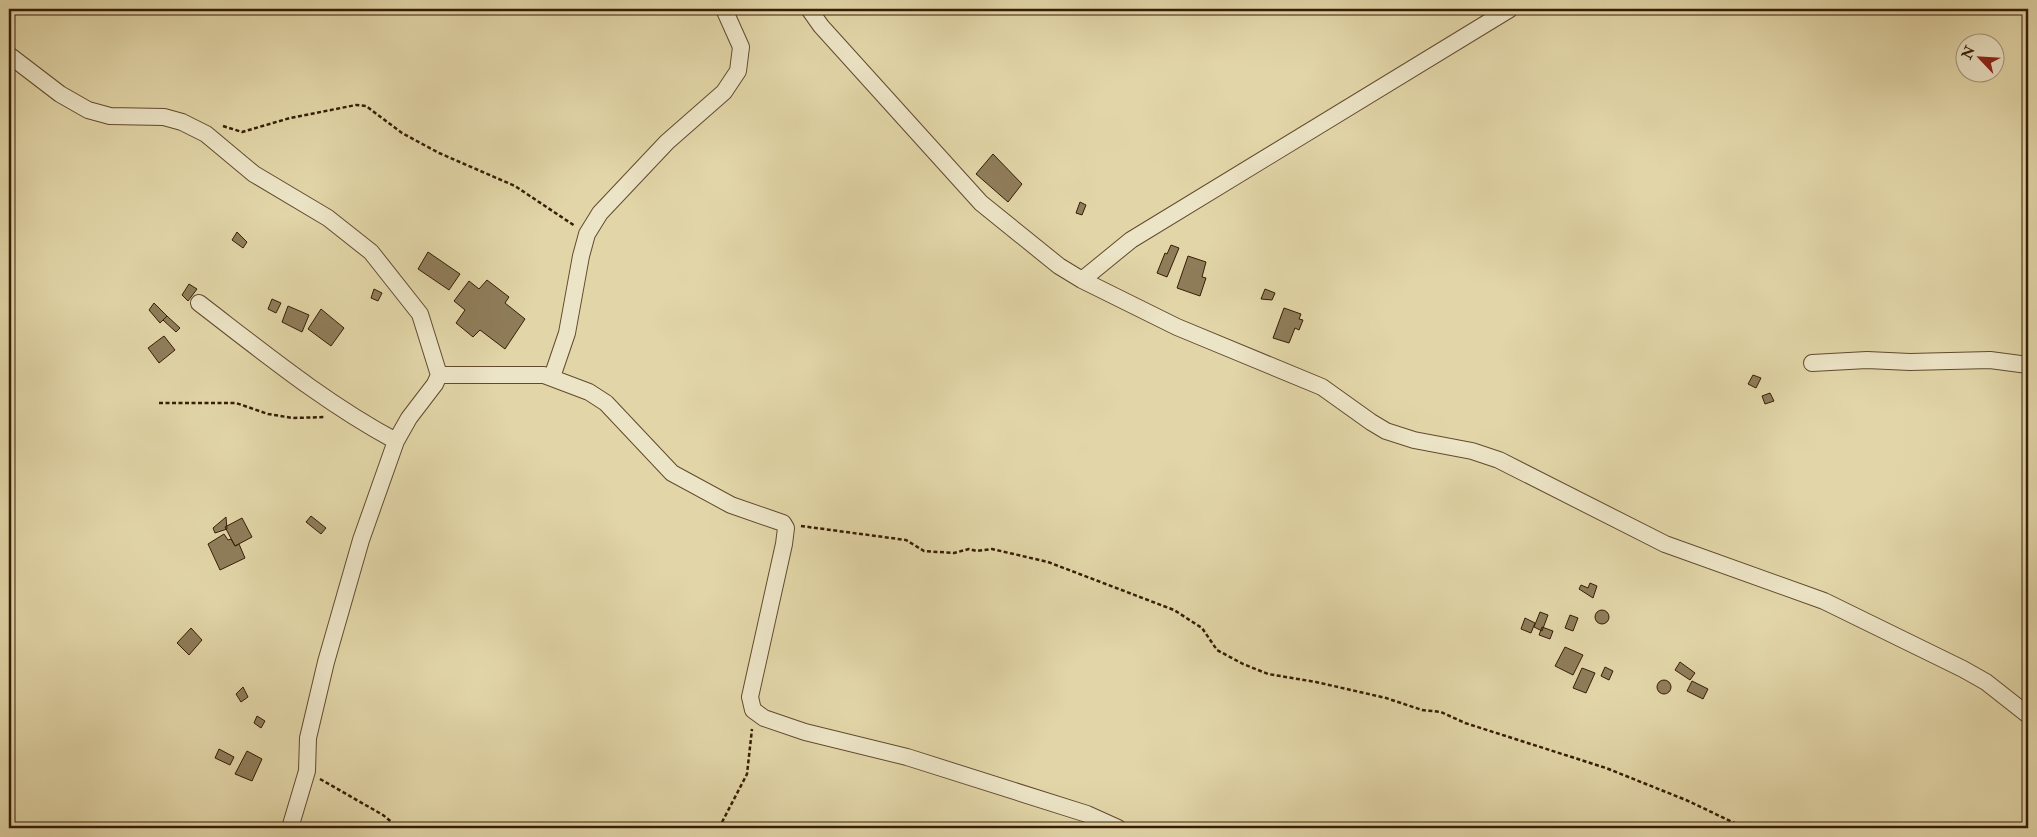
<svg xmlns="http://www.w3.org/2000/svg" width="2037" height="837" font-family="'IM FELL Double Pica',serif">
	<style>
		.building { fill: #8f7d5a; stroke: #361d05 }
		.lines { fill: none; stroke-linecap: round; stroke-linejoin: round }
		.street-casing { stroke: #614b2e; stroke-width: 18 }
		.path { stroke: #361d05; stroke-width: 2.5; stroke-dasharray: 4 2.5; stroke-linecap: butt }
		.street { stroke: #ece4c6; stroke-width: 16 }
	</style>
	<rect width="100%" height="100%" fill="#e2d6a8"/>
	<filter id="stains"><feTurbulence type="fractalNoise" baseFrequency=".004" numOctaves="4"/><feColorMatrix values="0 0 0 0 .2 0 0 0 0 .09 0 0 0 0 .02 0 0 0 .5 -.17"/></filter>
	<radialGradient id="worn" r=".72"><stop offset=".6" stop-color="#630" stop-opacity="0"/><stop offset="1" stop-color="#630" stop-opacity=".3"/></radialGradient>
	<path class="building" d="M993,154L1022,184L1008,202L976,174Z
		M1080,202L1086,205L1082,215L1076,213Z
		M237,232L247,242L243,248L232,240Z
		M1171,245L1179,248L1167,277L1157,273L1165,253L1167,254Z
		M428,252L460,274L449,290L418,269Z
		M1188,256L1206,262L1202,277L1206,278L1200,296L1177,288Z
		M487,280L509,297L505,303L525,319L505,349L480,330L473,337L456,323L465,310L454,301L469,281L479,289Z
		M189,284L197,289L188,301L182,295Z
		M374,289L382,293L378,301L371,298Z
		M1265,289L1275,293L1272,300L1261,299Z
		M272,299L281,303L276,313L268,309Z
		M154,303L167,316L160,323L149,310Z
		M288,306L309,315L302,332L282,322Z
		M1284,308L1301,314L1299,319L1303,320L1299,330L1295,328L1289,343L1273,338Z
		M321,309L344,328L331,346L308,329Z
		M167,316L180,328L176,332L163,320Z
		M164,336L175,350L159,363L148,348Z
		M1753,375L1761,378L1756,388L1748,384Z
		M1770,393L1774,401L1765,404L1762,396Z
		M311,516L326,528L321,534L306,522Z
		M226,517L227,529L215,533L213,528Z
		M242,518L252,537L235,546L225,527Z
		M224,534L228,540L231,539L235,546L239,544L245,558L220,570L208,544Z
		M1590,583L1597,586L1593,598L1579,589L1581,585L1588,588Z
		M1595 617a7 7 0 1 1 14 0a7 7 0 1 1-14 0Z
		M1540,612L1548,615L1542,631L1534,627Z
		M1570,615L1578,618L1573,631L1565,628Z
		M1525,618L1535,623L1531,633L1521,629Z
		M1542,627L1553,631L1550,639L1539,635Z
		M191,628L202,640L189,655L177,643Z
		M1565,647L1583,655L1573,675L1555,666Z
		M1680,662L1695,673L1690,680L1675,670Z
		M1605,667L1613,671L1609,680L1601,676Z
		M1582,668L1595,673L1586,693L1573,688Z
		M1657 687a7 7 0 1 1 14 0a7 7 0 1 1-14 0Z
		M1692,681L1708,689L1703,699L1687,691Z
		M243,687L248,697L241,702L236,694Z
		M257,716L265,721L261,728L254,723Z
		M219,749L234,757L230,765L215,758Z
		M247,751L262,759L252,781L235,774Z"/>
	<g class="lines">
		<defs>
			<path id="street" d="M809,9L821,26L981,203L1059,266L1082,280L1177,327L1322,387L1371,422L1386,431L1414,440L1472,451L1499,460L1665,544L1824,601L1963,669L1986,682L2028,715
				M9,55L60,94L88,110L110,116L164,117L182,122L206,134L254,174L328,218L371,252L420,314L439,375L435,384L409,418L396,441L361,540L326,662L308,738L307,771L290,828
				M1082,280L1131,240L1510,9
				M199,303C263,352 325,403 396,441
				M1812,363L1867,360L1910,362L1990,360L2028,365
				M439,375H544L589,392L606,403L672,473L731,505L783,523L786,528L784,544L750,697L753,710L764,718L805,732L907,757L1087,814L1118,828
				M552,377L567,333L581,256L587,234L600,213L667,142L724,92L738,71L741,47L724,9"/>
		</defs>
		<use href="#street" class="street-casing"/>
		<path class="path" d="M223,126L242,132L290,118L356,105L366,106L402,133L439,153L515,186L575,226
			M159,403H236L268,414L293,418L325,417
			M801,526L906,540L924,551L954,553L969,549L977,551L992,549L1048,562L1174,610L1202,628L1217,650L1243,664L1268,674L1316,682L1386,698L1422,710L1441,712L1465,723L1606,768L1686,800L1745,828
			M320,779L383,815L399,828
			M719,828L747,774L752,729"/>
		<use href="#street" class="street"/>
	</g>
	<rect width="2037" height="837" fill="none" stroke="#e2d6a8" stroke-width="30"/>
	<rect x="10" y="10" width="2017" height="817" fill="none" stroke="#361d05" stroke-width="2.5"/>
	<rect x="15" y="15" width="2007" height="807" fill="none" stroke="#361d05"/>
	<g transform="translate(1980 58) rotate(295)"><circle r="24" fill="#ece4c6" stroke="#a39479"/>
	<path d="M0-4L9 19L0 12L-9 19Z" fill="#8f2418"/>
	<text y="-8" font-size="14" font-weight="bold" text-anchor="middle" fill="#361d05">N</text>
	</g>
	<rect width="100%" height="100%" filter="url(#stains)"/>
	<rect width="100%" height="100%" fill="url(#worn)"/>
</svg>
